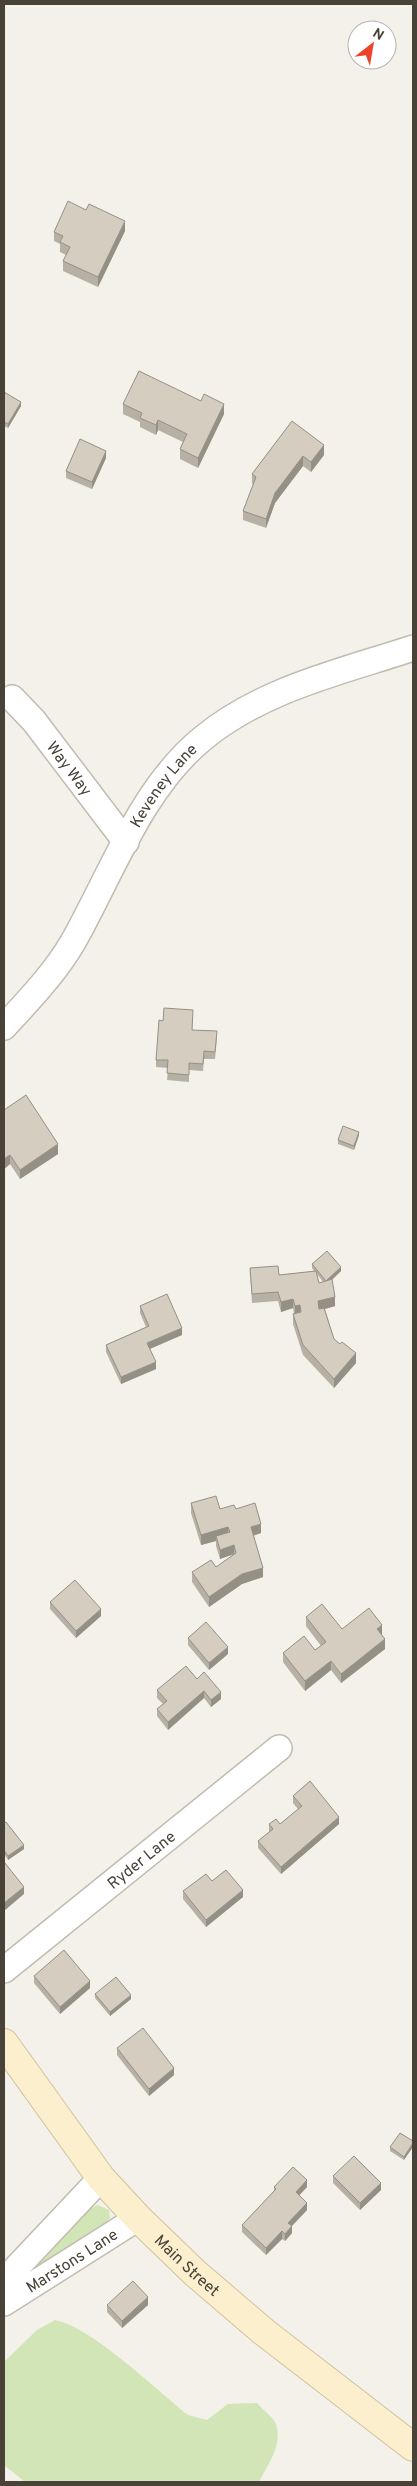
<svg xmlns="http://www.w3.org/2000/svg" width="417" height="2486" font-family="Overpass,sans-serif">
	<style>
		.green { fill: #d1e5b6 }
		.lines { fill: none; stroke-linecap: round; stroke-linejoin: round }
		.minor-casing { stroke: #c2bbb0; stroke-width: 28 }
		.secondary-casing { stroke: #d1c29d; stroke-width: 30 }
		.minor { stroke: #fff; stroke-width: 25 }
		.secondary { stroke: #fbefcd; stroke-width: 28 }
		.wall { fill: #b7b0a5; fill-rule: evenodd }
		.shaded-wall { fill: #959086 }
		.building { fill: #d5cdc0; stroke: #959086 }
		.labels { text-anchor: middle; stroke-width: 4; stroke-linejoin: round; paint-order: stroke }
		.street-label { font-size: 16px; fill: #484239; stroke: #fff }
	</style>
	<rect width="100%" height="100%" fill="#f4f1ea"/>
	<path class="green" d="M98,2205L109,2210L110,2218L105,2224L39,2267L37,2266V2261L91,2208Z
		M55,2320C90,2326 158,2391 188,2415L207,2420L228,2404L257,2403C262,2409 273,2417 276,2424C283,2446 268,2463 259,2482H25L4,2465V2362L37,2330Z"/>
	<g class="lines">
		<defs>
			<g id="minor">
				<path id="s1" d="M12,698L34,721L126,842"/>
				<path id="s2" d="M4,1027C28,1001 55,973 73,942C111,875 141,789 202,739C262,689 341,672 413,648"/>
				<path id="s3" d="M4,1970L279,1748"/>
				<path d="M4,2281L101,2178"/>
				<path id="s4" d="M4,2303L138,2218"/>
			</g>
			<g id="secondary">
				<path id="s5" d="M4,2043L101,2178L138,2218L195,2273L264,2332L413,2447"/>
			</g>
		</defs>
		<use href="#minor" class="minor-casing"/>
		<use href="#secondary" class="secondary-casing"/>
		<use href="#minor" class="minor"/>
		<use href="#secondary" class="secondary"/>
	</g>
	<path class="wall" d="M125,231L98,287L63,271V261L66,255L60,252V244L54,241V232Z
		M4,392L21,406L8,428L4,426Z
		M201,401L224,414L198,468L180,459V449L183,442L158,430L156,435L140,427V422L123,414V404Z
		M292,421L324,455L311,472L303,466L275,503L266,528L243,520V511L253,485L252,483V474Z
		M106,458L92,489L66,478V471Z
		M193,1017L192,1030L217,1038L215,1059H204L203,1071L189,1070V1082L167,1080L168,1068L156,1067V1060L163,1021Z
		M4,1110L58,1154L20,1179L10,1164L4,1169Z
		M359,1135L354,1150L338,1144V1140Z
		M312,1264L341,1271L332,1280L335,1306L325,1309L334,1339L356,1363L334,1388L303,1355L293,1324V1314H294L293,1308L281,1312L278,1301L252,1303L250,1268L279,1275L314,1271L312,1268ZM317,1274L323,1282L319,1283Z
		M140,1306L182,1335L150,1349L156,1369L121,1384L106,1352V1345L146,1327L140,1313Z
		M191,1503L220,1509H236L261,1533L253,1536L263,1577L242,1584L209,1607L192,1582V1572L216,1567L234,1554L220,1559L216,1546V1541L201,1545L191,1513Z
		M50,1602L101,1616L76,1638L50,1609Z
		M306,1617L342,1629L382,1635L385,1649L341,1683L331,1670L305,1691L283,1662V1653L315,1650L321,1646L306,1626Z
		M188,1638L228,1654L209,1670L188,1645Z
		M197,1679L221,1699L211,1707L204,1698L168,1730L157,1716V1709L163,1704L157,1698V1690Z
		M293,1796L339,1824L281,1874L258,1848V1841L269,1832V1824H280L298,1809L293,1803Z
		M4,1823L24,1849L8,1860L4,1854Z
		M183,1891L243,1897L206,1927L183,1899Z
		M34,1976L90,1988L60,2014L34,1983Z
		M95,1994L131,1999L110,2016L95,1998Z
		M117,2048L174,2075L149,2096L117,2055Z
		M413,2141L404,2160L390,2151V2147Z
		M333,2176L381,2190L360,2210L333,2183Z
		M274,2187H307L299,2195L307,2210L292,2226V2233L285,2241L282,2239L266,2255L242,2232V2225L274,2191Z
		M107,2305H148L122,2328L107,2312Z"/>
	<path class="shaded-wall" d="M125,221V231L98,287V277Z
		M21,402V406L8,428V424Z
		M224,404V414L198,468V458Z
		M158,420V430L156,435V425Z
		M324,445V455L311,472V462Z
		M106,451V458L92,489V482Z
		M303,456V466L275,503L266,528V519L275,493Z
		M359,1132V1135L354,1150V1146Z
		M58,1144V1154L20,1179V1170Z
		M10,1155V1164L4,1169V1159Z
		M341,1267V1271L326,1285V1281Z
		M335,1297V1306L318,1311V1301Z
		M293,1299V1308L281,1312V1302Z
		M300,1305V1314L295,1316V1306Z
		M182,1328V1335L147,1350V1343Z
		M356,1353V1363L334,1388V1379Z
		M156,1362V1369L121,1384V1377Z
		M261,1524V1533L251,1536V1527Z
		M228,1527V1537L216,1536V1541L201,1545V1535Z
		M234,1545V1554L220,1559V1550Z
		M263,1568V1577L242,1584L209,1607V1597L242,1574Z
		M101,1609V1616L76,1638V1631Z
		M382,1625V1635L377,1629Z
		M385,1639V1649L341,1683V1674Z
		M228,1647V1654L209,1670V1663Z
		M331,1661V1670L305,1691V1681Z
		M204,1691V1698L168,1730V1722Z
		M221,1692V1699L211,1707V1700Z
		M339,1817V1824L281,1874V1867Z
		M24,1845V1849L8,1860V1856Z
		M24,1887V1894L4,1911V1903Z
		M243,1890V1897L206,1927V1920Z
		M90,1981V1988L60,2014V2007Z
		M131,1995V1999L110,2016V2012Z
		M174,2068V2075L149,2096V2089Z
		M413,2143V2147L404,2160V2157Z
		M307,2180V2187L296,2199V2192Z
		M381,2183V2190L360,2210V2203Z
		M307,2203V2210L288,2230V2223Z
		M292,2226V2233L285,2241V2234Z
		M282,2231V2239L266,2255V2248Z
		M148,2297V2305L122,2328V2321Z"/>
	<path class="building" d="M68,201L86,210L89,204L125,221L98,277L63,261L70,247L60,242L63,236L54,232Z
		M139,371L201,401L204,394L224,404L198,458L180,449L187,434L158,420L156,425L140,418L142,413L123,404Z
		M4,392L21,402L8,424L4,422Z
		M292,421L324,445L311,462L303,456L275,493L266,519L243,511L256,477L252,474Z
		M80,439L106,451L92,482L66,471Z
		M164,1008L193,1010L192,1030L217,1031L215,1052L204,1051L203,1064L189,1063V1075L167,1073L168,1060H156L159,1020L163,1021Z
		M26,1095L58,1144L20,1170L10,1155L4,1159V1110Z
		M343,1126L359,1132L354,1146L338,1140Z
		M327,1251L341,1267L326,1281L312,1264Z
		M278,1266L279,1275L316,1271L319,1283L332,1279L335,1297L318,1301L319,1309L324,1308L334,1339L340,1344L342,1342L356,1353L334,1379L303,1345L293,1314L301,1312L300,1305L295,1306L293,1299L281,1302L278,1292L252,1294L250,1268Z
		M167,1294L182,1328L147,1343L156,1362L121,1377L106,1345L149,1326L140,1306Z
		M216,1496L220,1509L234,1505L236,1509L255,1503L261,1524L251,1527L263,1568L242,1574L209,1597L192,1572L211,1560L216,1567L236,1553L234,1545L220,1550L216,1536L230,1532L228,1527L201,1535L191,1503Z
		M75,1580L101,1609L76,1631L50,1602Z
		M322,1604L342,1629L369,1608L382,1625L377,1629L385,1639L341,1674L331,1661L305,1681L283,1653L304,1636L315,1650L326,1642L306,1617Z
		M206,1622L228,1647L209,1663L188,1638Z
		M186,1666L197,1679L204,1672L221,1692L211,1700L204,1691L168,1722L157,1709L167,1701L157,1690Z
		M310,1781L339,1817L281,1867L258,1841L273,1829L269,1824L276,1819L280,1824L302,1806L293,1796Z
		M6,1822L24,1845L8,1856L4,1850V1823Z
		M5,1863L24,1887L4,1903V1864Z
		M226,1870L243,1890L206,1920L183,1891L206,1874L212,1881Z
		M64,1950L90,1981L60,2007L34,1976Z
		M116,1977L131,1995L110,2012L95,1994Z
		M143,2028L174,2068L149,2089L117,2048Z
		M400,2133L413,2141V2143L404,2157L390,2147Z
		M354,2156L381,2183L360,2203L333,2176Z
		M293,2167L307,2180L296,2192L307,2203L288,2223L292,2226L285,2234L282,2231L266,2248L242,2225L276,2189L274,2187Z
		M133,2281L148,2297L122,2321L107,2305Z"/>
	<g class="labels">
		<g class="street-label">
			<text dy="6" stroke="none"><textPath href="#s1" startOffset="91">Way Way</textPath></text>
			<text dy="6" stroke="none"><textPath href="#s2" startOffset="291">Keveney Lane</textPath></text>
			<text dy="6" stroke="none"><textPath href="#s3" startOffset="176">Ryder Lane</textPath></text>
			<text dy="6" stroke="none"><textPath href="#s4" startOffset="80">Marstons Lane</textPath></text>
			<text dy="6" stroke="none"><textPath href="#s5" startOffset="289">Main Street</textPath></text>
		</g>
	</g>
	<rect width="417" height="2486" fill="none" stroke="#484239" stroke-width="10"/>
	<g transform="translate(372 45) rotate(31)"><circle r="24" fill="#ffffff" stroke="#b6b3b0"/>
	<path d="M0-4L9 19L0 12L-9 19Z" fill="#ec4329"/>
	<text y="-8" font-size="14" font-weight="bold" text-anchor="middle" fill="#484239">N</text>
	</g>
</svg>
